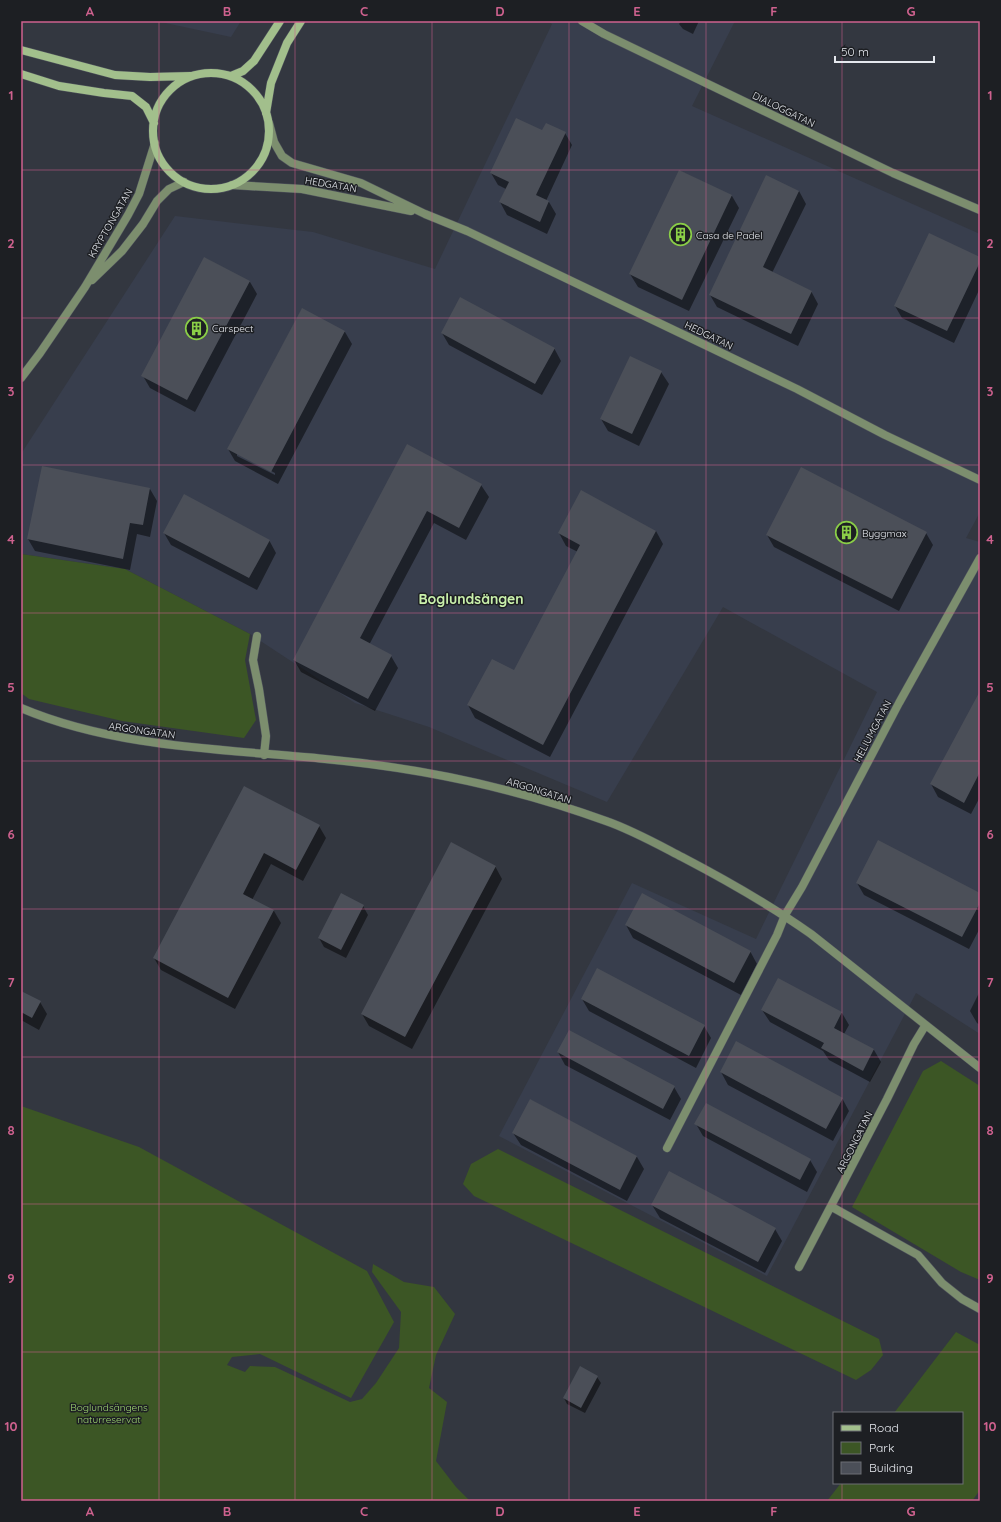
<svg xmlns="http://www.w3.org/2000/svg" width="1001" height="1522" font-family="Quicksand,sans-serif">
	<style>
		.built { fill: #383e4d }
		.green { fill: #3c5625 }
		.shadow { fill: #0007; fill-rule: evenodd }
		.building { fill: #4b4f58 }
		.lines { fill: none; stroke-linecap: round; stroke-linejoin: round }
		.minor-casing { stroke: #4f535c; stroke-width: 9 }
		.tertiary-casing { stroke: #4f535c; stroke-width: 9 }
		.secondary-casing { stroke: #4f535c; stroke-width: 9 }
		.minor { stroke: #7c8e6e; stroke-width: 8 }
		.tertiary { stroke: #7c8e6e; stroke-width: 8 }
		.secondary { stroke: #a2bf8c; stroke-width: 8 }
		.grid { fill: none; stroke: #ce618e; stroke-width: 1; stroke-opacity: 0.55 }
		.labels { text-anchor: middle; stroke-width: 3; stroke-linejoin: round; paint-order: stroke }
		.street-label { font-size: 10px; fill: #e5e8ee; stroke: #1d1f23 }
		.poi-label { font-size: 10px; fill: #e5e8ee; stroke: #1d1f23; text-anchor: start }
		.park-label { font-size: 10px; fill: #9fd671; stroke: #1d1f23 }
		.district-label { font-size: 14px; font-weight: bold; fill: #caf1ac; stroke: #1d1f23 }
		.neatline { fill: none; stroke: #ce618e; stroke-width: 1.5 }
		.grid-label { font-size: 13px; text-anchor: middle; font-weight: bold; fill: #ce618e }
	</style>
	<rect width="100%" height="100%" fill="#333740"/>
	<path class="built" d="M156,21H241L231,37Z
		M548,21H735L692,106L980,234V512L966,538L980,542V1034L916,993L767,1276L499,1136L632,883L756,939L877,692L723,607L607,802L429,727L355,703L250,634L125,569L21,554V454L175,216L313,232L435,269L552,24Z"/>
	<path class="green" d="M21,554L125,569L250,634L245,660L256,720L244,738L122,721L29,699L21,693Z
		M941,1061L980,1086V1280L961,1272L852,1207L923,1071Z
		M21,1106L139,1147L367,1271L394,1322L351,1398L260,1354L232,1357L227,1365L245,1372L250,1366L275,1367L350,1402L362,1399L376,1383L399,1348L401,1312L372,1272L373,1264L404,1282L434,1287L455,1314L436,1355L429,1388L447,1402L436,1461L456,1487L470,1501H21Z
		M498,1149L879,1339L883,1355L871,1370L856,1380L474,1196L463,1184L471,1164Z
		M956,1332L980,1345V1490L972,1501H827L841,1483H962V1413H894Z"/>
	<path class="shadow" d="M681,21H699L693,34L683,29L679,24Z
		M542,131L565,133L572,145L546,201L549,202L556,214L547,234L507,215L500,202L506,189L498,185L491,173Z
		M680,171L732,196L739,208L689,311L638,287L630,274Z
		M799,191L806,204L772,273L811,291L818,304L798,346L717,307L710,295Z
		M205,258L250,282L257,294L195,412L150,388L143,376Z
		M980,258V288L954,343L902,318L895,306Z
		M302,309L345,332L352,344L278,484L235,461L228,449ZM237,453L275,473V475L237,456Z
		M442,333L554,348L561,361L542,395L449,345Z
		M661,372L669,384L639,446L608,431L601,419Z
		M407,446L481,485L489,497L466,540L434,523L369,645L391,656L398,668L375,711L301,672L294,660Z
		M150,489L157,501L150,537L137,534L130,570L35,551L28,539Z
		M656,531L663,544L550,757L475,718L468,705L514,672L578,552L566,546L559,533Z
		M164,533L269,540L276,553L257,590L171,545Z
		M926,533L933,545L899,611L774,547L767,535Z
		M980,693V797L971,814L938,797L931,784Z
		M245,787L319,826L326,838L303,881L271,864L252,900L274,911L281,923L235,1009L161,970L154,958Z
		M495,866L502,879L412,1049L369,1026L362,1014Z
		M857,883L980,894V928L969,949L864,895Z
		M363,906L368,915L346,958L324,947L319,938Z
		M626,925L750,951L757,964L741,995L633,938Z
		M980,991V1025L977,1023L970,1011Z
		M21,992L40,1002L47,1014L39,1030L21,1020Z
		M582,999L704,1026L711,1038L696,1068L589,1011Z
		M762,1010L842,1013L849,1025L844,1034L874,1050L881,1062L870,1082L829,1060L823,1051L770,1022Z
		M558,1052L674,1087L681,1099L670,1120L565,1065Z
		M721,1072L842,1098L849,1111L833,1141L728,1085Z
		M531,1100L637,1157L644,1169L627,1201L521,1145L513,1133Z
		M696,1124L810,1160L817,1172L807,1192L703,1136Z
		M652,1205L775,1229L782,1241L765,1273L660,1218Z
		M597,1377L601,1383L585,1413L567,1404L564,1398Z"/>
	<path class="building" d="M516,118L542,130L546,123L566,132L536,195L549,201L540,222L499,202L509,182L490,173Z
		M679,170L732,195L682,300L629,274Z
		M766,175L799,191L763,267L812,291L791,334L709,295Z
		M929,233L980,257V262L947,331L894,306Z
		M204,257L250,281L187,400L141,376Z
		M460,297L555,348L535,384L441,333Z
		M302,308L345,331L271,472L227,449Z
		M630,356L662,371L632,434L600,419Z
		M407,444L482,484L459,528L427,511L360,638L392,655L368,699L293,660Z
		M42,466L150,488L143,525L130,523L123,559L27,539Z
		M801,467L927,532L892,599L766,535Z
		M581,490L656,531L543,745L467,705L492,659L514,670L580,545L558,533Z
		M184,494L270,540L249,578L163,533Z
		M980,691V772L964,803L930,784Z
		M244,786L320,825L296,870L264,853L243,894L274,910L228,998L153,958Z
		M878,840L980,893V903L962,937L856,883Z
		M451,842L496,866L405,1037L361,1014Z
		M341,893L364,905L341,950L318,938Z
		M642,893L751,951L734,983L625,925Z
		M597,968L705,1025L689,1056L581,999Z
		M778,978L842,1012L834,1028L874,1049L863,1071L821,1048L824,1043L761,1010Z
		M21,991L41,1001L32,1018L21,1012Z
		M569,1030L675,1086L663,1109L557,1052Z
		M736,1041L843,1098L826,1129L720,1072Z
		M530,1099L637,1156L620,1190L512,1133Z
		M706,1103L811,1159L800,1180L694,1124Z
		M669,1171L776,1228L758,1262L651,1205Z
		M580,1366L598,1376L581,1408L563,1398Z"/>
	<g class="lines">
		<defs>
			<path id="minor" d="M582,21L604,34L893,173L980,210
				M92,280L122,251L143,224L157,201L169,189L184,182
				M21,378L40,353L85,287L128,215L139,194L155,143
				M257,636L253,660L259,689L266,736L264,755
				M21,708C115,748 224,749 325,759C421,768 516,788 606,821C632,830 657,844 682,857C726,880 770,905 811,934L980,1068
				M667,1148L777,935L785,915L802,887L899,703L980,558
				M832,1207L918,1255L942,1283L962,1299L980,1309
				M799,1267L887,1099L914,1044L925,1026"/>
			<path id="tertiary" d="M269,123L274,142L282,156L292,163L361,183L425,214L467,231L797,389L885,435L980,480
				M232,185L302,189L411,211"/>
			<path id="secondary" d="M21,50L115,75L150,77L191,76
				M153 131a58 58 0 1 1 116 0a58 58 0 1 1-116 0Z
				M21,74L59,86L104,93L132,96L146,107L154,123
				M231,76L243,71L254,61L280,21
				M266,113L271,83L287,43L301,21"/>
		</defs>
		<use href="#minor" class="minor-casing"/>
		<use href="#tertiary" class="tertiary-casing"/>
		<use href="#secondary" class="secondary-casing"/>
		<use href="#minor" class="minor"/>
		<use href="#tertiary" class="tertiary"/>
		<use href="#secondary" class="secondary"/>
	</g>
	<path class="grid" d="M159,21V1501M295,21V1501M432,21V1501M569,21V1501M706,21V1501M842,21V1413M21,170H980M21,318H980M21,465H980M21,613H980M21,761H980M21,909H980M21,1057H980M21,1204H980M21,1352H980M842,1483V1501"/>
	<defs>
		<symbol id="building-ring" viewBox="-11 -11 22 22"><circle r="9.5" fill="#1d1f23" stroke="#8ace47" stroke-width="1.5"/><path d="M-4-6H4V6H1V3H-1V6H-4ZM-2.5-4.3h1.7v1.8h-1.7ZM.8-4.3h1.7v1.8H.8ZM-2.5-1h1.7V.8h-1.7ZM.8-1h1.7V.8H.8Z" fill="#8ace47"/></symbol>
	</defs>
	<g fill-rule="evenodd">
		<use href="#building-ring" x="668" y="222" width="25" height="25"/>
		<use href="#building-ring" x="184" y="316" width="25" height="25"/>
		<use href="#building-ring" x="834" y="520" width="25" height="25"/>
	</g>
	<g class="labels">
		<g class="street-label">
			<text transform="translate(784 109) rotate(26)" y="4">DIALOGGATAN</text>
			<text transform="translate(331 184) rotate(10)" y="4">HEDGATAN</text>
			<text transform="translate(110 223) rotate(-60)" y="4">KRYPTONGATAN</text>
			<text transform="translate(709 335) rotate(26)" y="4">HEDGATAN</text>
			<text transform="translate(142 730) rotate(8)" y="4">ARGONGATAN</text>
			<text transform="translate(872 731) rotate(-62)" y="4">HELIUMGATAN</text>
			<text transform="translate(539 790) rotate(17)" y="4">ARGONGATAN</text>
			<text transform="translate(854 1142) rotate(-63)" y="4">ARGONGATAN</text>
		</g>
		<g class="poi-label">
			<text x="696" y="239">Casa de Padel</text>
			<text x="212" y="332">Carspect</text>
			<text x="862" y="537">Byggmax</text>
		</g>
		<g class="park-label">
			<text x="109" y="1411">Boglundsängens<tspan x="109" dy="12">naturreservat</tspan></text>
		</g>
		<g class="district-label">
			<text x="471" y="604">Boglundsängen</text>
		</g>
	</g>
	<rect width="1001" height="1522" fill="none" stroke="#1d1f23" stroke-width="44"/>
	<rect x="833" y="1412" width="130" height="72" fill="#1d1f23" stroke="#6d6f74"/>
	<rect x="841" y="1425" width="20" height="6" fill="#a2bf8c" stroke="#6d6f74"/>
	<text x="869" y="1432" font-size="12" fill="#e5e8ee">Road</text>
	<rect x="841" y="1442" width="20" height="12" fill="#3c5625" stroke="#6d6f74"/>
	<text x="869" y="1452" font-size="12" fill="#e5e8ee">Park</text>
	<rect x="841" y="1462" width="20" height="12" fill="#4b4f58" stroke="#6d6f74"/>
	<text x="869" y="1472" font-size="12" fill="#e5e8ee">Building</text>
	<path d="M835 56v6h99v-6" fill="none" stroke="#e5e8ee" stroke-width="2"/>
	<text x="841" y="56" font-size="12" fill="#e5e8ee" stroke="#1d1f23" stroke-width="3" paint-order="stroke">50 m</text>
	<rect x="22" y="22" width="957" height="1478" class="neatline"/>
	<g class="grid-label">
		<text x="90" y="16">A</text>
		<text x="227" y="16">B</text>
		<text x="364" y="16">C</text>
		<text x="500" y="16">D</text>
		<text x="637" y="16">E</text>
		<text x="774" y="16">F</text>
		<text x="911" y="16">G</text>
		<text x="11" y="100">1</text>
		<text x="990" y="100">1</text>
		<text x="11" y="248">2</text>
		<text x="990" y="248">2</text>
		<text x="11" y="396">3</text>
		<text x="990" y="396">3</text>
		<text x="11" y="544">4</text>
		<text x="990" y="544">4</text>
		<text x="11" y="692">5</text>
		<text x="990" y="692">5</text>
		<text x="11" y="839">6</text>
		<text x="990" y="839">6</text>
		<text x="11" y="987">7</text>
		<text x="990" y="987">7</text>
		<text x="11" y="1135">8</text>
		<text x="990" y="1135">8</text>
		<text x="11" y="1283">9</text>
		<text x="990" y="1283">9</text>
		<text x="11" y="1431">10</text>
		<text x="990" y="1431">10</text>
		<text x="90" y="1516">A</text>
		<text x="227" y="1516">B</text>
		<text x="364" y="1516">C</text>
		<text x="500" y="1516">D</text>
		<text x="637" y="1516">E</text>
		<text x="774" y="1516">F</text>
		<text x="911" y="1516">G</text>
	</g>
</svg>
